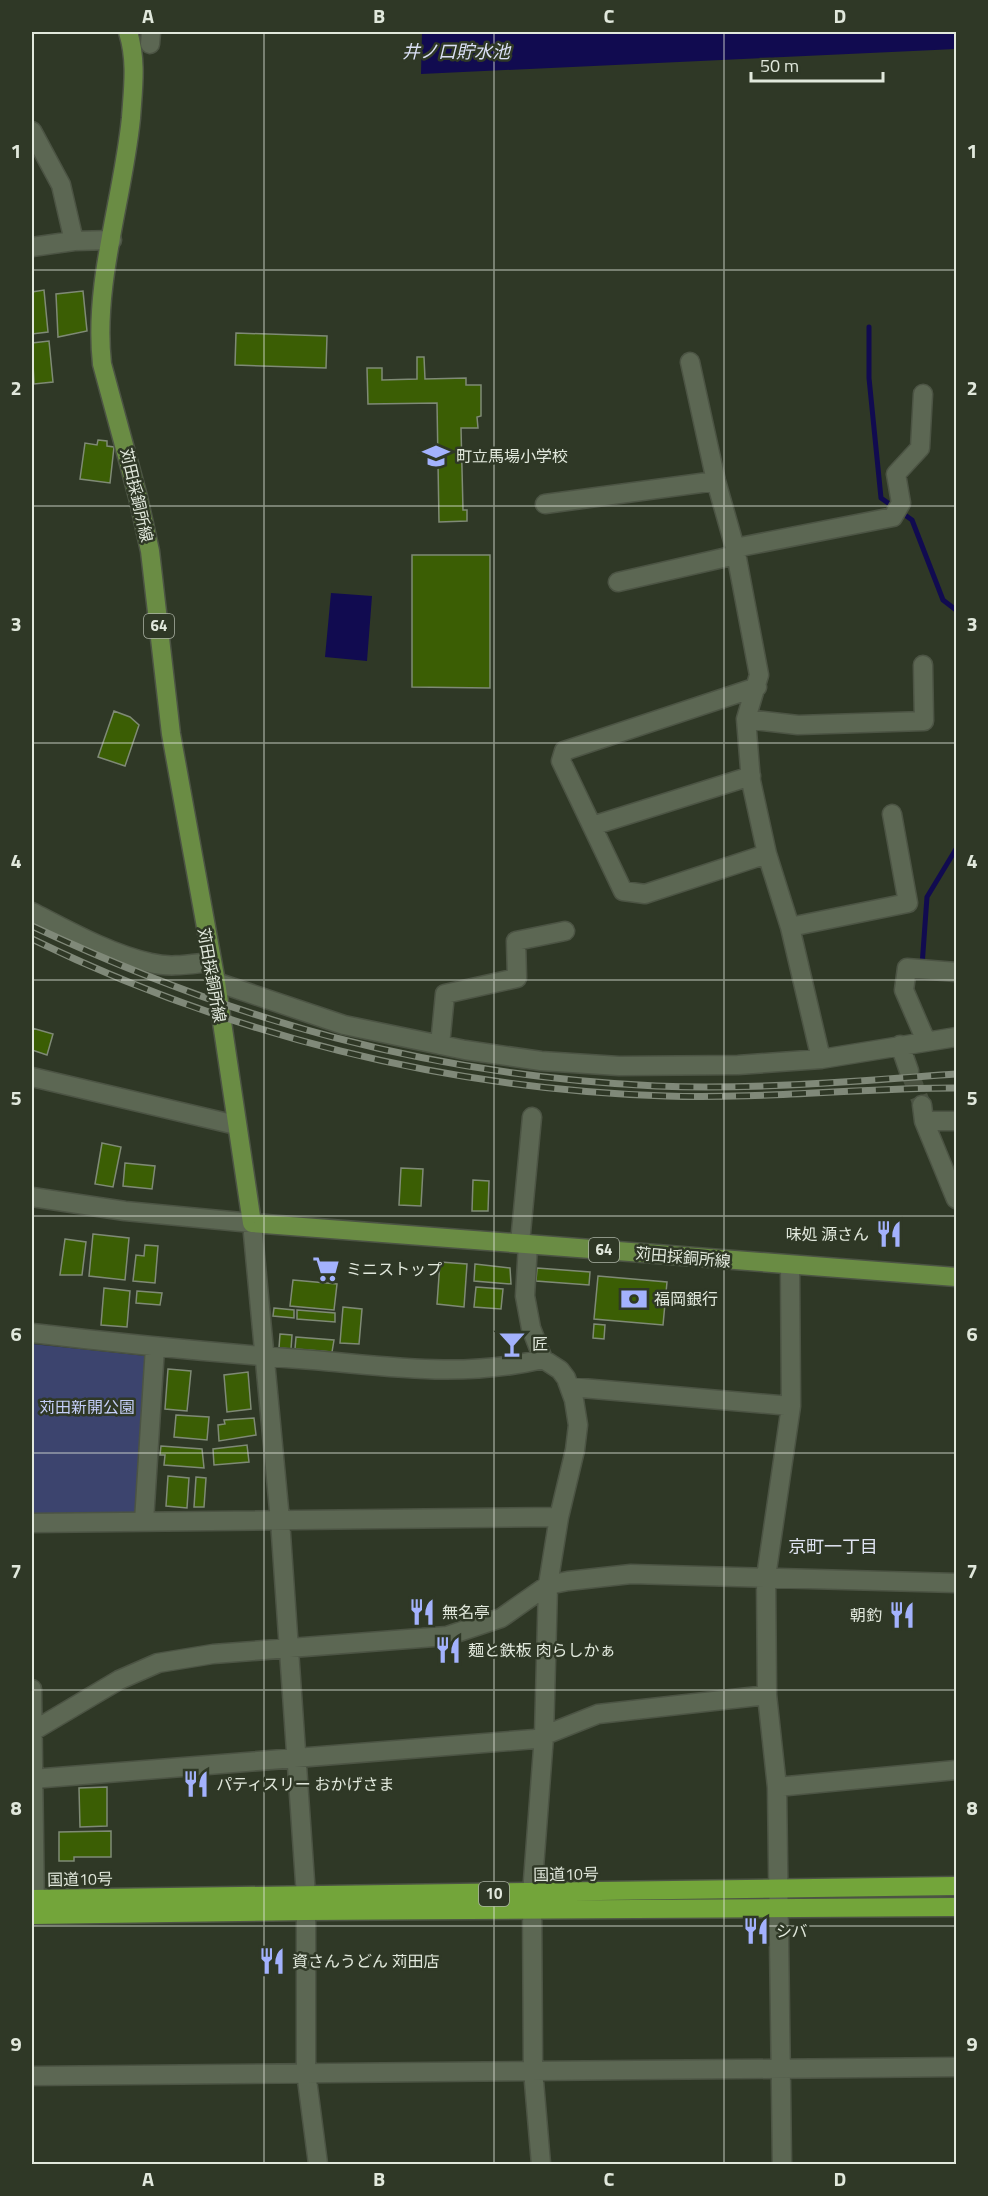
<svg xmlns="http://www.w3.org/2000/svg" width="988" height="2196" font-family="'Titillium Web','Noto Sans JP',sans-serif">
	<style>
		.green { fill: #3c446e }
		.water { fill: #110b50 }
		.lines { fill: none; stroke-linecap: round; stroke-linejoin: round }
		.stream { stroke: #110b50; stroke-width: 5 }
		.building { fill: #3b5e04; stroke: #7f8a76; stroke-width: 1.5 }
		.minor-tunnel { stroke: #4a5241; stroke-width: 18; stroke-dasharray: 18 9; stroke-linecap: butt }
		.minor-casing { stroke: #4c5444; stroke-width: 21 }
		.major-casing { stroke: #4c5444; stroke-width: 21 }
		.highway-casing { stroke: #4c5444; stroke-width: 21 }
		.minor { stroke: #5c6753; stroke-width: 18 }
		.major { stroke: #6a8c44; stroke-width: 18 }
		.highway { stroke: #73a53a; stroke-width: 18 }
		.rail-casing { stroke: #808979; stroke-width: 7 }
		.rail { stroke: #2f3826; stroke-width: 4.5; stroke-dasharray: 14; stroke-linecap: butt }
		.grid { fill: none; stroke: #e1e8dc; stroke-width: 1.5; stroke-opacity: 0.55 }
		.labels { text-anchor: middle; stroke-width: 5; stroke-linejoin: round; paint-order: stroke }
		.shield { fill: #2f3826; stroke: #acb3a5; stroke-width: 1.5 }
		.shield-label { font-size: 15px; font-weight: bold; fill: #e1e8dc }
		.poi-label { font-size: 16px; fill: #e1e8dc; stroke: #2f3826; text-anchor: start }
		.street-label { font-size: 16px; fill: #e1e8dc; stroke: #2f3826 }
		.park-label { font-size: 16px; fill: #c5cff9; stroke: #2f3826 }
		.water-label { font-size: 18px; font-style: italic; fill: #dadff5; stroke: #2f3826 }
		.neighbourhood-label { font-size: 18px; fill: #e0e4f2; stroke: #2f3826 }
		.neatline { fill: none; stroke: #e1e8dc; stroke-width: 2 }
		.grid-label { font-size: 20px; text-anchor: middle; font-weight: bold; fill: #e1e8dc }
	</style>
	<rect width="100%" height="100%" fill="#2f3826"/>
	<path class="green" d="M32,1344L146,1356L136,1515L32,1514Z"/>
	<path class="water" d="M422,32H956V49L421,74Z
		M331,593L372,596L367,661L325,657Z"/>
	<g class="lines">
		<path class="stream" d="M869,327V378L881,498L912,520L943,600L956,610
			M922,966L927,897L956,849"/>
	</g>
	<path class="building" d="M44,290L48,332L32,334V292Z
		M83,291L87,331L58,337L56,294Z
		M236,333L327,336L326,368L235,365Z
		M49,341L53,382L34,384L32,343Z
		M417,357H424L425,379L466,378V385H481V416L477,417L478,428H461L463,510H467V521L439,522L437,403L368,404L367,368H382V380L417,379Z
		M98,440L107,441V446L114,447L110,483L80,479L85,443L97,445Z
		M412,555H490V688L412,687Z
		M114,711L130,717L139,725L125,766L98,757Z
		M32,1028L53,1034L47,1055L32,1050Z
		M102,1143L121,1147L113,1187L95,1184Z
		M125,1163L155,1166L152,1189L123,1186Z
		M401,1168L423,1169L421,1206L399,1205Z
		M473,1180L489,1181L488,1211H472Z
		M93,1234L129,1238L125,1280L89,1276Z
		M65,1239L86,1242L82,1275H60Z
		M145,1245L158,1246L155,1283L133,1281L136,1255L144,1256Z
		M440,1262L467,1264L464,1307L437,1304Z
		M475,1264L510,1268L511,1284L474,1281Z
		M537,1268L590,1272L589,1285L536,1281Z
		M598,1276L667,1282L663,1325L594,1319Z
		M293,1280L337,1284L334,1310L290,1306Z
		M476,1287L503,1289L501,1309L474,1307Z
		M104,1288L130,1291L127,1327L101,1325Z
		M137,1291L162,1293L160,1305L136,1303Z
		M343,1307L362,1309L359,1344L340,1343Z
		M274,1308L294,1310V1318L273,1316Z
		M297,1310L335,1313V1322L297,1319Z
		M594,1324L605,1325L604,1339L593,1338Z
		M280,1334L292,1335L291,1349L279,1348Z
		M296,1337L334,1340L332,1352L295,1349Z
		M168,1369L191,1371L187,1411L165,1409Z
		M248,1372L251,1409L227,1412L224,1375Z
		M176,1415L209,1417L207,1440L174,1437Z
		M254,1418L256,1435L219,1441L218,1425L225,1424L224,1420Z
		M247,1445L249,1462L214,1465L213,1449Z
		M161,1446L202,1449L204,1468L164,1465L165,1455H160Z
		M168,1476L189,1478L187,1508L166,1506Z
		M196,1477L206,1478L204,1507H194Z
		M107,1787V1826L80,1827L79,1788Z
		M111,1831V1857H74V1861H59V1832Z"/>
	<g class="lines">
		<path class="minor-tunnel" d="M909,1071L922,1105"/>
		<defs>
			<path id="minor" d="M150,44L151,32
				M32,131L61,185L74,241
				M32,247L74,241L112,240
				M690,362L716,481L735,548L759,675L746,719L751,781L767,854L790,927L821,1059
				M545,504L716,481
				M735,548L893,517L901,503L896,474L920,448L923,394
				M618,582L736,555
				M746,719L798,725L924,721L923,665
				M751,776L592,826L623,891L645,894L767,854
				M592,826L561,761L564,751L757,687
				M32,912C69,931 110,954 151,963C170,968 191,964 211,962
				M790,927L908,903L892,814
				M216,982L344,1025L465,1050L541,1061L619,1066L738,1065L821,1059L956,1037
				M926,1041L904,990L907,968L956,972
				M440,1045L445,994L517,978L516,941L565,931
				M900,1045L909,1071
				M32,1077L236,1125
				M922,1105L924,1121L956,1199
				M924,1121H956
				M32,1197L125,1211L252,1223L280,1520L306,1896V2072L318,2164
				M520,1243L532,1117
				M528,1244L525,1296L531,1328L543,1359L560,1370L566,1378L574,1400L578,1425L575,1450L559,1517L548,1585L544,1736L532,1894L533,2070L541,2164
				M32,1333C125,1344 219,1353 313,1360C393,1367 463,1378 543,1359
				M570,1387L791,1406
				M144,1521L155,1347
				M32,1523L559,1517
				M32,1689L35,1915
				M33,1731L119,1680L158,1663L213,1654L447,1636L501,1618L548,1585L568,1581L631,1574L956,1583
				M32,1779L535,1739L598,1714L767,1695
				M777,1787L956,1770
				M32,2076L956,2067
				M782,2164L777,1787L767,1695L766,1577L791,1406L790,1266"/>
			<path id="major" d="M128,32C137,61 133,88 131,118C123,199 93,283 102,364L138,497L150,551L171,734L216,982L252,1223L956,1277"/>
			<path id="highway" d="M32,1899L956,1886
				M32,1915L306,1911L956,1907"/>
		</defs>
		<use href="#minor" class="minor-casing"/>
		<use href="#major" class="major-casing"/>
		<use href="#highway" class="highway-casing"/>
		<use href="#minor" class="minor"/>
		<use href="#major" class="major"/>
		<use href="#highway" class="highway"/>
		<defs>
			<path id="rail" d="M32,926C237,1022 429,1075 656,1086C756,1090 857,1081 956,1074
				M32,939C229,1035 445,1089 666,1096C763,1099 859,1088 956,1088"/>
		</defs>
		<use href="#rail" class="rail-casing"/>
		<use href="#rail" class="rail"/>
	</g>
	<path class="grid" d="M264,32V2164M494,32V2164M724,32V2164M32,270H956M32,506H956M32,743H956M32,980H956M32,1216H956M32,1453H956M32,1690H956M32,1926H956"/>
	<defs>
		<symbol id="school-bare" viewBox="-9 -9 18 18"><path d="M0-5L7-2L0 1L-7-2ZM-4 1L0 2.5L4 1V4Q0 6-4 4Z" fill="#a3b2fd" stroke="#2f3826" stroke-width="2.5" paint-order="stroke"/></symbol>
		<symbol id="restaurant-bare" viewBox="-9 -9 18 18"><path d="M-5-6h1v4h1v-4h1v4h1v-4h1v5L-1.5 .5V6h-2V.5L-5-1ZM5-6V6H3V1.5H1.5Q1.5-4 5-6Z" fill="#a3b2fd" stroke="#2f3826" stroke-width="2.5" paint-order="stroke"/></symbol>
		<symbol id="supermarket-bare" viewBox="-9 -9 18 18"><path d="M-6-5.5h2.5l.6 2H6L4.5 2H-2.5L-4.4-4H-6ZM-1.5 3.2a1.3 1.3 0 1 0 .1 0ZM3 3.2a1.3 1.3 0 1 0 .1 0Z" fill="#a3b2fd" stroke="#2f3826" stroke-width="2.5" paint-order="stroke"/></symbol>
		<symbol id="bank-bare" viewBox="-9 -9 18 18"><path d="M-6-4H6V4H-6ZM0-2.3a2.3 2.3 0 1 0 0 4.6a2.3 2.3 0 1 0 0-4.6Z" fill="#a3b2fd" stroke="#2f3826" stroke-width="2.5" paint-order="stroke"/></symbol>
		<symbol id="bar-bare" viewBox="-9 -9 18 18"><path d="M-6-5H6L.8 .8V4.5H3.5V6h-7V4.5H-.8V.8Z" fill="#a3b2fd" stroke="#2f3826" stroke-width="2.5" paint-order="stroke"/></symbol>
	</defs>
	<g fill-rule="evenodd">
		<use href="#school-bare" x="417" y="437" width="38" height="38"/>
		<use href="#restaurant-bare" x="870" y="1215" width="38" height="38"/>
		<use href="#supermarket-bare" x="307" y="1250" width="38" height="38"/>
		<use href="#bank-bare" x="615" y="1280" width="38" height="38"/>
		<use href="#bar-bare" x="493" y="1325" width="38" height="38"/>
		<use href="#restaurant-bare" x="403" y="1593" width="38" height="38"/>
		<use href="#restaurant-bare" x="883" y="1596" width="38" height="38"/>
		<use href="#restaurant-bare" x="429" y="1631" width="38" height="38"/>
		<use href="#restaurant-bare" x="177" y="1765" width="38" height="38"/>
		<use href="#restaurant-bare" x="737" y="1912" width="38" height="38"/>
		<use href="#restaurant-bare" x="253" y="1942" width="38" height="38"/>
	</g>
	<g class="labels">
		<g class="shield">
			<rect x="144" y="614" width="30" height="24" rx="4.5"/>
			<rect x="589" y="1238" width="30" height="24" rx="4.5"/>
			<rect x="479" y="1882" width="30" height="24" rx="4.5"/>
		</g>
		<g class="shield-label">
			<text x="159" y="631">64</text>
			<text x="604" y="1255">64</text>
			<text x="494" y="1899">10</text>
		</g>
		<g class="poi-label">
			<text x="456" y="462">町立馬場小学校</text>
			<text x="869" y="1240" text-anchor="end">味処 源さん</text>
			<text x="346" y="1275">ミニストップ</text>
			<text x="654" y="1305">福岡銀行</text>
			<text x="532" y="1350">匠</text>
			<text x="442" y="1618">無名亭</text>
			<text x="882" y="1621" text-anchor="end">朝釣</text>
			<text x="468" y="1656">麺と鉄板 肉らしかぁ</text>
			<text x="216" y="1790">パティスリー おかげさま</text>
			<text x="776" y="1937">シバ</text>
			<text x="292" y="1967">資さんうどん 苅田店</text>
		</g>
		<g class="street-label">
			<text transform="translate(137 495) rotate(77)" y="6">苅田採銅所線</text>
			<text transform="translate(212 975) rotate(80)" y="6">苅田採銅所線</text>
			<text transform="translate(683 1257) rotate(5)" y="6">苅田採銅所線</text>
			<text transform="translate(566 1874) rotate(-1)" y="6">国道10号</text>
			<text transform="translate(80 1879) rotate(-1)" y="6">国道10号</text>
		</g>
		<g class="park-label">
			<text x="87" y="1413">苅田新開公園</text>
		</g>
		<g class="water-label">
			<text x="456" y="58">井ノ口貯水池</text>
		</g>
		<g class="neighbourhood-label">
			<text x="833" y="1553">京町一丁目</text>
		</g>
	</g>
	<rect width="988" height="2196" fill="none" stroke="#2f3826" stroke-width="66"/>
	<path d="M751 72v9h132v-9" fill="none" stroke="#e1e8dc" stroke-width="3"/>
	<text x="760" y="72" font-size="18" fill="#e1e8dc" stroke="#2f3826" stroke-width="4.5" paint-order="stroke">50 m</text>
	<rect x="33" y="33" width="922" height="2130" class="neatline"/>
	<g class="grid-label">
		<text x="148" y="23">A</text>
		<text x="379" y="23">B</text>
		<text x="609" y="23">C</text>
		<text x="840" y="23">D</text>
		<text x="16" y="158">1</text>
		<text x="972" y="158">1</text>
		<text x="16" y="395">2</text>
		<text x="972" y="395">2</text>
		<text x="16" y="631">3</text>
		<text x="972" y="631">3</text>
		<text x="16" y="868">4</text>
		<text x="972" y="868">4</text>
		<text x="16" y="1105">5</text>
		<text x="972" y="1105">5</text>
		<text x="16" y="1341">6</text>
		<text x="972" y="1341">6</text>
		<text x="16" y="1578">7</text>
		<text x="972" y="1578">7</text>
		<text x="16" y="1815">8</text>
		<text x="972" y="1815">8</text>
		<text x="16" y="2051">9</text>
		<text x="972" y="2051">9</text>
		<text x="148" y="2186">A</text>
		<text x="379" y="2186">B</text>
		<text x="609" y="2186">C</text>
		<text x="840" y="2186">D</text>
	</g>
</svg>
